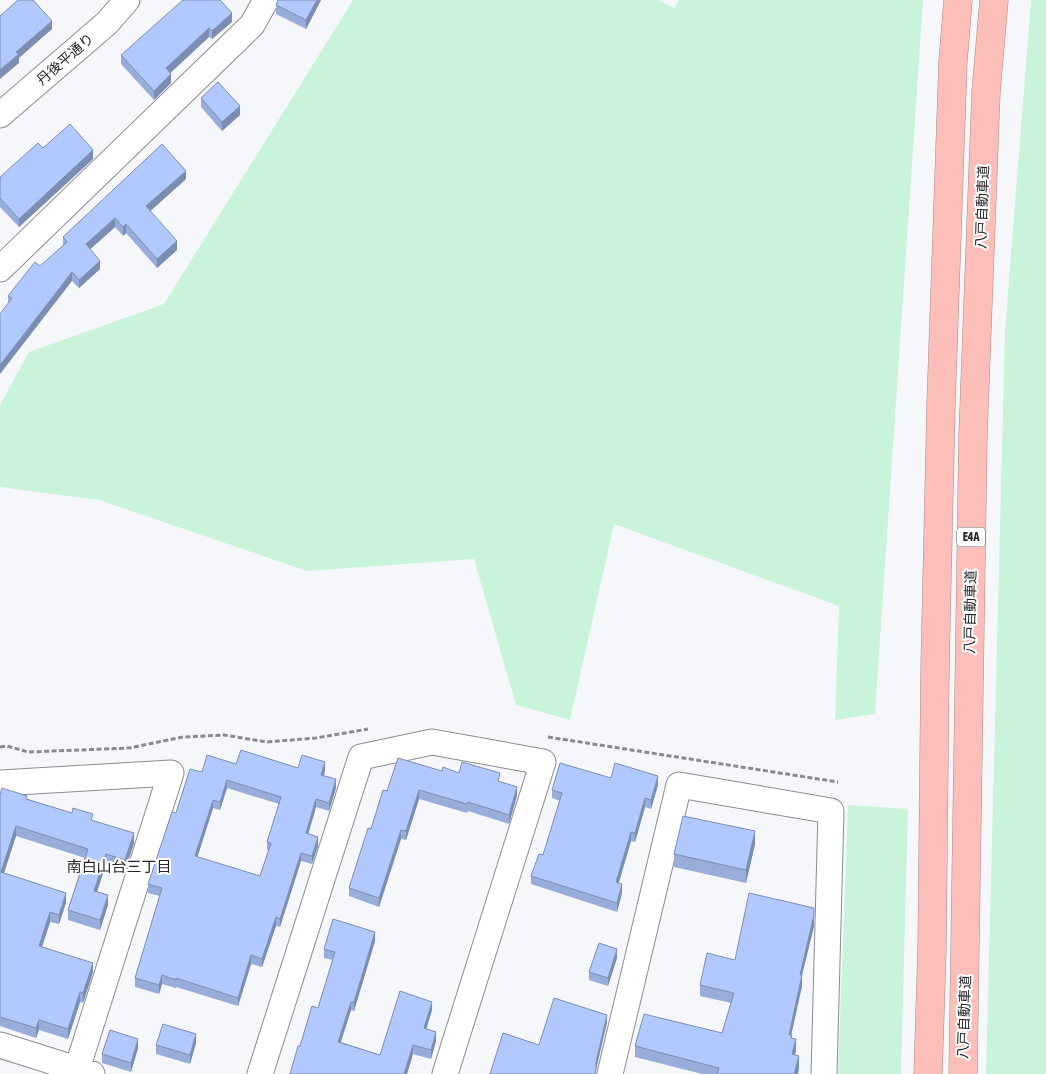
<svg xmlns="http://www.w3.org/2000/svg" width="1046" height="1074" font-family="'Asap Condensed','Noto Sans JP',sans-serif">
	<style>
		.green { fill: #caf4da }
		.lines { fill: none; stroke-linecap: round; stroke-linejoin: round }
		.minor-casing { stroke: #8c8d90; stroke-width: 27 }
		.highway-casing { stroke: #b08885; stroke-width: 29 }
		.path { stroke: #8a8b8d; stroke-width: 3; stroke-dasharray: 5 2.5; stroke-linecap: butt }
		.minor { stroke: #fff; stroke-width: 25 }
		.highway { stroke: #fbbeb8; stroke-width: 28 }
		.wall { fill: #98adda; fill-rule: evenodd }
		.shaded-wall { fill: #7c8db2 }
		.building { fill: #b1c9fe; stroke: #7c8db2; fill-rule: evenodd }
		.labels { text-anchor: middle; stroke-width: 4; stroke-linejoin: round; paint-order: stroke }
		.shield { fill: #fff; stroke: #666667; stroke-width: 1 }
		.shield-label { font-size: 12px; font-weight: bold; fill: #252526 }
		.street-label { font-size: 14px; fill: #252526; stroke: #fff }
		.neighbourhood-label { font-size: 15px; fill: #252526; stroke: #fff }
	</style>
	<rect width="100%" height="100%" fill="#f6f7fa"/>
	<path class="green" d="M353,0H658L675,8L679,0H923L875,714L835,720L839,606L614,524L570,720L516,705L474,559L307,571L99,500L0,487V405L29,352L164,304Z
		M1031,0H1046V1074H986L1005,331Z
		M848,805L908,809L901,1074H838Z"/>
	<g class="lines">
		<defs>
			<path id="minor" d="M0,115L107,23L127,0
				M0,269L252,25L266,0
				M0,783L171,773L77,1069
				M0,1045L92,1074
				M260,1074L361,757L432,742L543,762L445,1074
				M610,1074L679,785L831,811L824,1074"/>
			<path id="highway" d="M928,1074L932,949L935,667L941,404L953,61L958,0
				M963,1074L973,435L986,92L994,0"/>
		</defs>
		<use href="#minor" class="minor-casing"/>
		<use href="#highway" class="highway-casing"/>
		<path class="path" d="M548,737L838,782
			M0,747L7,746L28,752L129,748L183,737L224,735L267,742L316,738L368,729"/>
		<use href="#minor" class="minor"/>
		<use href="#highway" class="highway"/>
	</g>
	<path class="wall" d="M278,0H321L306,29L276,14V5Z
		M232,22L212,39L209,37L170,73L171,83L154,100L121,64V55Z
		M201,98L240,115L222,131L201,107Z
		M43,148L93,159L19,227L0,207V177Z
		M186,179L150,211L177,250L157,268L126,233L123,236L115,227L90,249L100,269L79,288L72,281L8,303V296L63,246V237Z
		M236,764L298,768L325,771L324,776L336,788L329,811L316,807L308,834L318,846L312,864L301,861L280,927L276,926L262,967L251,964L238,1006L176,987V988L162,984L159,994L135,987V978L160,896L148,893V884L176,813L202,772ZM227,788L279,804L267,842V850L269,851L260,876L197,857L213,808L220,810Z
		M442,771L459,773L500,782L517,796L509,824L468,811L467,813L419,799L406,840L401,839L379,907L349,896V888L371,829L387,791Z
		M658,785L651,809L645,807L635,842L631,841L619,883L622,893L617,912L531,884V876L543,855L560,801L552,798V790Z
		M0,794L27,799L93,820L134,843L125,870L106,864L97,892L108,905L100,930L68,920V910L85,858L16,836L4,873L66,903L59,924L50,922L42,947L93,972L83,1003L80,1002L68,1039L39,1030L36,1038L0,1026Z
		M755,844L746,883L674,867V854Z
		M814,926L802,975V986L791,1035L796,1050L795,1055L799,1067L798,1074H702L635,1057V1046L722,1033L731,1003L700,996V985L735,960Z
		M375,941L354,1011L351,1010L341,1042L380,1055L432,1010L426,1029L436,1041L431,1059L413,1054L407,1074L300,1046L318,1008L333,960L324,958V949Z
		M617,958L608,986L589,980V972Z
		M196,1043L190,1064L156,1054V1045Z
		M138,1048L131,1072L102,1063V1054Z"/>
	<path class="shaded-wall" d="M317,0H321L306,29V20Z
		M232,13V22L212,39V31Z
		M52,21V29L19,58V63L0,79V70L16,52Z
		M209,28V37L166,77V68Z
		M171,74V83L154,100V91Z
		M240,106V115L222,131V122Z
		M93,150V159L19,227V219Z
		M186,171V179L146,215V206Z
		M115,218V227L86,253V244Z
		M126,224V233L123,236V227Z
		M177,241V250L157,268V259Z
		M100,261V269L79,288V280Z
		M72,272V281L0,374V365Z
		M325,762V771L321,783V775Z
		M658,776V785L651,809V800Z
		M336,779V788L329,811V803Z
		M227,780V788L220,810V802Z
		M517,787V796L509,824V815Z
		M419,790V799L406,840V831Z
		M645,798V807L635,842V833Z
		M316,799V807L306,842V833Z
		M213,800V808L195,865V856Z
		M16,826V836L1,882V872Z
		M401,830V839L379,907V898Z
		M755,831V844L746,883V870Z
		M631,832V841L616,891V882Z
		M134,833V843L125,870V860Z
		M318,837V846L312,864V856Z
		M301,853V861L280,927V919Z
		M106,854V864L94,901V891Z
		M622,884V893L617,912V903Z
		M66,893V903L59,924V915Z
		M108,895V905L100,930V920Z
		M814,908V926L802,975V986L789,1045V1035L800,975Z
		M50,912V922L39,956V946Z
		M276,917V926L262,967V959Z
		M375,932V941L354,1011V1002Z
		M617,949V958L608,986V978Z
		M251,955V964L238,1006V998Z
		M93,963V972L83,1003V993Z
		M162,975V984L159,994V985Z
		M80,992V1002L68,1039V1029Z
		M351,1002V1010L338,1050V1042Z
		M432,1002V1010L424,1037V1028Z
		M607,1015V1023L596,1070V1074H595L596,1062Z
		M39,1020V1030L36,1038V1028Z
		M436,1032V1041L431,1059V1050Z
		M196,1034V1043L190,1064V1055Z
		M138,1039V1048L131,1072V1063Z
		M796,1039V1050L792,1065V1054Z
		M413,1045V1054L407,1074H404Z
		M799,1056V1067L798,1074H794Z"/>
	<path class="building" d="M18,0H33L52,21L16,52L19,54L0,70V16Z
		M183,0H220L232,13L212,31L209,28L166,68L171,74L154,91L121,55Z
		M278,0H317L306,20L276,5Z
		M218,82L240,106L222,122L201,98Z
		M70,124L93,150L19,219L0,198V177L38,143L43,148Z
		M162,144L186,171L146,206L177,241L157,259L126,224L123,227L115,218L86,244L100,261L79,280L72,272L0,365V314L12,298L8,296L35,262L40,266L67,242L63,237Z
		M241,750L298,768L302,755L325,762L321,775L336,779L329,803L316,799L306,833L318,837L312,856L301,853L280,919L276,917L262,959L251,955L238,998L176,978V980L162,975L159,985L135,978L162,888L148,884L172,812L176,813L190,769L202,772L207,755L236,764ZM227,780L281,797L267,842L271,843L260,876L195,856L213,800L220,802Z
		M398,758L442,771L443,767L459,773L462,762L500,773L498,781L517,787L509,815L468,802L467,804L419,790L406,831L401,830L379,898L349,888L368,828L371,829L383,790L387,791Z
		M560,763L611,778L615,763L658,776L651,800L645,798L635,833L631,832L616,882L622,884L617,903L531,876L539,854L543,855L562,793L552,790Z
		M2,788L27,796L26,799L72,813L73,808L93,814L91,820L134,833L125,860L106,854L94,891L108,895L100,920L68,910L88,849L16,826L1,872L66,893L59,915L50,912L39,946L93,963L83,993L80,992L68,1029L39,1020L36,1028L0,1017V794Z
		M683,816L755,831L746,870L674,854Z
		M749,893L814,908V915L800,975H802L789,1035H792L791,1038L796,1039L792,1054L799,1056L794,1074H717L719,1068L635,1046L644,1014L722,1033L734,993L700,985L707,953L735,960Z
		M333,919L375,932L354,1002H351L338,1042L380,1055L400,991L432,1002L424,1028L436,1032L431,1050L413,1045L404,1074H290L298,1046H300L312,1006L318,1008L335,952L324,949Z
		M599,943L617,949L608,978L589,972Z
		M554,998L607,1015L596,1062V1069L595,1074H490L503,1033L539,1045Z
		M163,1024L196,1034L190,1055L156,1045Z
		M110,1030L138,1039L131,1063L102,1054Z"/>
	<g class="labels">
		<rect class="shield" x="957" y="527.5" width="28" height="19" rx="4"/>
		<g class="shield-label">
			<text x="971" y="541">E4A</text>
		</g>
		<g class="street-label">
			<text transform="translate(65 59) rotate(-41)" y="5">丹後平通り</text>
			<text transform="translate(982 207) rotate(-88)" y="5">八戸自動車道</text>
			<text transform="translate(970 612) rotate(-89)" y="5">八戸自動車道</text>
			<text transform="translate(964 1017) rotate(-88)" y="5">八戸自動車道</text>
		</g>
		<g class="neighbourhood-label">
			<text x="119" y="872">南白山台三丁目</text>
		</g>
	</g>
</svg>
